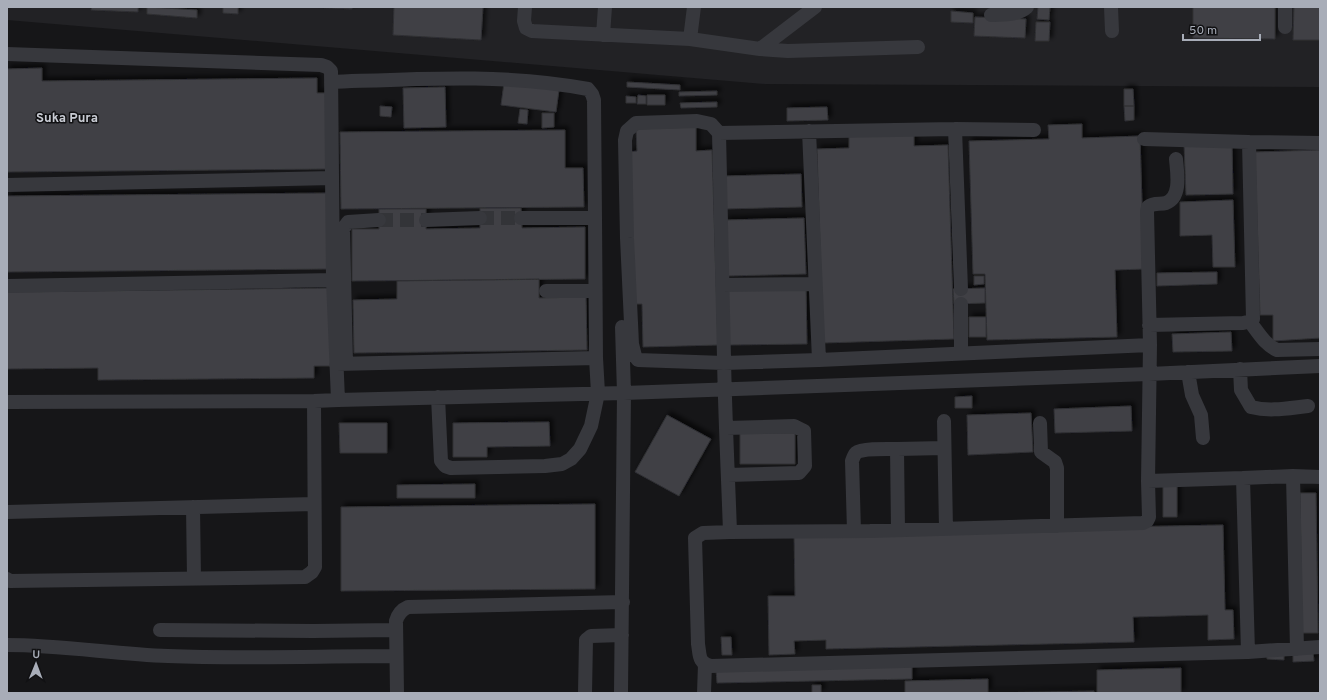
<svg xmlns="http://www.w3.org/2000/svg" width="1327" height="700" font-family="Overpass,sans-serif">
	<style>
		.built { fill: #222225 }
		.building { fill: #404145; stroke: #303034; filter: url(#shadow) }
		.lines { fill: none; stroke-linecap: round; stroke-linejoin: round }
		.minor-tunnel { stroke: #333438; stroke-width: 14; stroke-dasharray: 14 7; stroke-linecap: butt }
		.minor { stroke: #37383d; stroke-width: 14 }
		.labels { text-anchor: middle; stroke-width: 3; stroke-linejoin: round; paint-order: stroke }
		.quarter-label { font-size: 13px; font-weight: bold; fill: #c9ccd4; stroke: #111113 }
	</style>
	<defs>
		<filter id="shadow"><feDropShadow dx="3.5" dy="-3.5" stdDeviation="2" flood-color="#0009"/></filter>
	</defs>
	<rect width="100%" height="100%" fill="#161618"/>
	<path class="built" d="M7,7H1320V87L765,84L7,20Z"/>
	<path class="building" d="M92,7H138V12L91,10Z
		M147,7L197,10V18L147,14Z
		M223,7H238V14L223,13Z
		M312,7H352V9Z
		M394,7H483L481,40L393,35Z
		M1038,7H1050L1049,20L1037,19Z
		M1193,7H1275V39L1193,38Z
		M1294,7H1320V40H1293Z
		M951,11L973,13V23L951,22Z
		M975,17L1026,19L1025,38L974,36Z
		M1036,22H1050L1049,41H1035Z
		M42,68V81L317,78V93H329V169L7,172V69Z
		M627,82L680,85V90L627,87Z
		M504,83L559,90L556,112L501,105Z
		M445,87L446,127L404,128L403,88Z
		M1124,89H1133L1134,106H1124Z
		M717,91V95L679,96V92Z
		M638,95L646,96V104H637Z
		M647,95H665V105H647Z
		M626,96L636,97V103H626Z
		M717,102V107L681,108L680,103Z
		M380,106L392,107L391,117L380,116Z
		M1124,106H1134V120L1125,121Z
		M827,107L828,120L787,121V108Z
		M520,109L528,110L527,124L518,123Z
		M542,113H554V127L542,128Z
		M1082,124V138L1140,136L1144,269L1115,270L1117,337L987,340L985,274H973L969,141L1049,139L1048,125Z
		M696,127V151L712,150L718,345L643,347L642,304H634L629,152L637,151L636,129Z
		M565,130V168H583L584,207L341,209L340,132Z
		M914,132V146L948,145L954,339L823,343L817,149L849,148V134Z
		M1232,143L1233,194L1186,195L1184,144Z
		M1320,150V338L1273,341V315H1260L1255,152Z
		M801,174L802,207L725,209L724,176Z
		M330,193V269L7,272V196Z
		M1233,200L1235,267H1213L1212,235L1180,236V202Z
		M480,208H521L522,228L585,227V279L352,281V229H379V209H426V229L480,228Z
		M804,218L806,274L727,276L725,220Z
		M1217,272V284L1157,286V273Z
		M974,276H984V284L974,285Z
		M539,279V298L586,297L587,350L354,353L353,300L397,299V281Z
		M806,287L807,344L729,345L728,288Z
		M331,288L332,366H314V378L98,380V368L7,369V292Z
		M985,288V303L954,304L953,289Z
		M969,317H986V337H969Z
		M1231,332L1232,351L1173,352L1172,334Z
		M972,396V408H955V397Z
		M1131,406L1132,431L1055,433L1054,409Z
		M1031,413L1033,452L968,455L967,415Z
		M667,415L711,439L679,496L635,472Z
		M549,422L550,446L487,447V457H453V423Z
		M339,423H387V453H340Z
		M740,433H795V464H740Z
		M1163,483H1177V517H1163Z
		M475,484V498H397V485Z
		M1300,493H1316L1318,633H1302Z
		M595,504V589L341,591V507Z
		M1223,525L1225,610H1233L1234,639L1208,640V615L1133,617L1134,642L826,649V640L794,641L795,654L769,655L768,596H795L794,533Z
		M721,637H731L732,655H722Z
		M1313,652L1314,661L1293,662V653Z
		M1267,654L1284,655V660L1267,659Z
		M912,666V679L717,683L716,670Z
		M1181,668V693H1097V670Z
		M988,679V693L1094,691V693H905V681Z
		M812,685H821V693H812Z"/>
	<g class="lines">
		<path class="minor-tunnel" d="M480,218H521
			M379,220H426"/>
		<path class="minor" d="M525,7L524,21L526,28L532,31L690,39L694,7
			M1111,7L1112,31
			M991,15C1003,14 1017,16 1027,7
			M1285,27V7
			M603,35L605,7
			M690,39L760,49L788,51L918,47
			M760,49L815,7
			M7,54L321,65L327,67L331,71L333,280L338,400L314,401L7,402
			M331,82C416,79 504,73 588,89L592,94L594,100L595,218
			M955,129L961,289
			M809,131L819,360
			M719,133L955,129L1034,130
			M1144,139L1249,142
			M7,185L332,178
			M426,220L480,218
			M722,285L815,284
			M7,286L333,280
			M546,291H595
			M1250,322C1258,332 1265,345 1277,350L1320,349
			M1149,325L1243,323L1252,321L1253,319L1249,142L1320,143
			M1150,345L819,360L724,363L638,360L635,356L632,344L627,238L625,140L627,131L636,123L697,121L711,124L719,133L724,358C725,416 728,474 730,532L703,533L695,538L698,644C700,655 698,663 711,666L1248,652L1320,647
			M961,353V304
			M346,363L343,229L348,222L379,220
			M336,364L596,358
			M1240,369L1241,390L1251,407C1270,412 1289,408 1308,406
			M1188,372L1192,395L1201,415L1203,438
			M438,397L441,461L445,466L451,468L545,466L562,464L571,459L580,449L591,426L598,393L596,358L595,218H521
			M338,400L624,393L1149,374L1320,366
			M944,421L946,529
			M1040,423L1041,452L1055,462L1057,468V526
			M726,428L794,426L804,431L805,466L799,473L728,475
			M897,449L944,448
			M1293,476L1297,649
			M1148,481L1243,478
			M193,507L194,578
			M7,512L314,504
			M854,531L852,461C853,458 854,455 856,453C862,448 889,449 897,449L898,530
			M730,532L870,531L1143,523L1147,521L1149,517L1148,481L1150,345L1147,211L1148,207C1154,202 1160,205 1166,203C1182,197 1177,172 1176,159
			M7,579L10,581L305,577L312,572L315,567L314,401
			M160,630L313,631L396,630
			M7,645C61,645 114,654 168,656C244,659 320,656 396,656
			M1248,652L1243,478L1293,476L1320,477
			M397,693L396,621C398,614 401,610 408,607L623,602
			M585,693L586,640L591,636L622,635
			M621,693L624,393L622,327
			M704,693L705,664"/>
	</g>
	<g class="labels">
		<g class="quarter-label">
			<text x="67" y="122">Suka Pura</text>
		</g>
	</g>
	<rect width="1327" height="700" fill="none" stroke="#a8adb8" stroke-width="16"/>
	<g transform="translate(36 664) rotate(1)" stroke="#111113" stroke-width="3" paint-order="stroke">
	<path d="M0-3L7 15L0 10L-7 15Z" fill="#a8adb8"/>
	<text y="-6" font-size="11" font-weight="bold" text-anchor="middle" fill="#a8adb8">U</text>
	</g>
	<path d="M1183 34v6h77v-6" fill="none" stroke="#a8adb8" stroke-width="2"/>
	<text x="1189" y="34" font-size="12" fill="#a8adb8" stroke="#111113" stroke-width="3" paint-order="stroke">50 m</text>
</svg>
